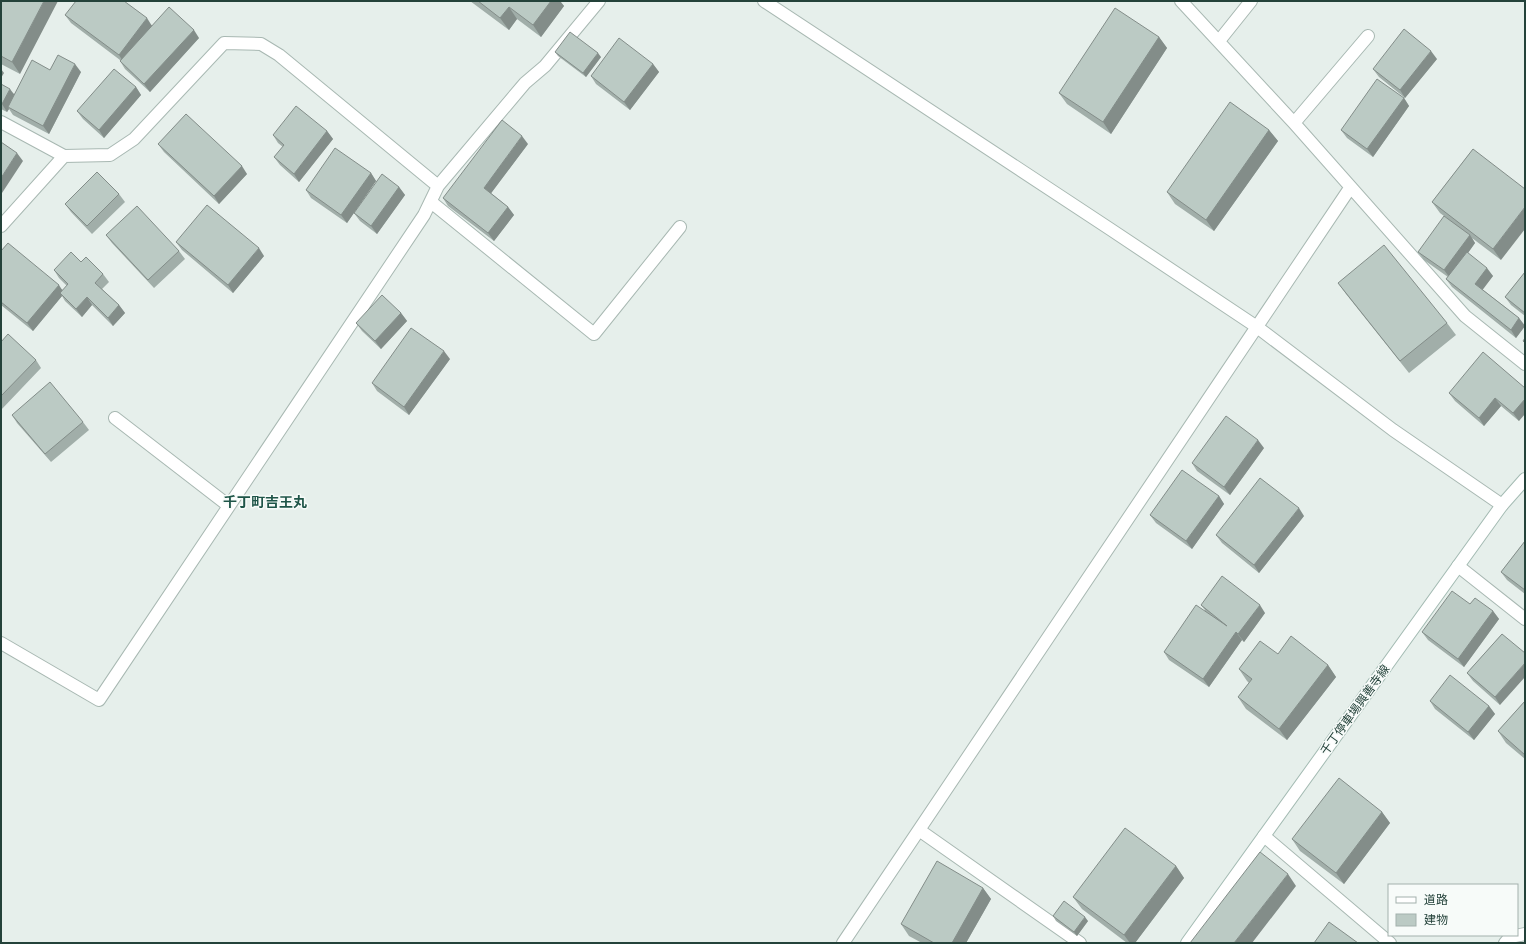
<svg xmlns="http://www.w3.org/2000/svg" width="1526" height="944" font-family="Ubuntu,'Noto Sans JP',sans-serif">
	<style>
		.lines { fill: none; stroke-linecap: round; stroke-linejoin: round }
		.minor-casing { stroke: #a8b8b2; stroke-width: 14 }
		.tertiary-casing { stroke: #a8b8b2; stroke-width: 14 }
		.secondary-casing { stroke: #a4bbb3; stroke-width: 14 }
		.minor { stroke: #fff; stroke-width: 12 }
		.tertiary { stroke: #fff; stroke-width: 12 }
		.secondary { stroke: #fff; stroke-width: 12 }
		.wall { fill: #a1aea9 }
		.shaded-wall { fill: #838d89 }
		.building { fill: #bbcac4; stroke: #838d89 }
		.labels { text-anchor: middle; stroke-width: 3; stroke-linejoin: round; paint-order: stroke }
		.street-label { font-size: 12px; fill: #24423a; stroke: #f7fbf9 }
		.quarter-label { font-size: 14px; font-weight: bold; fill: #1f5548; stroke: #f7fbf9 }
	</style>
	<rect width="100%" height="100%" fill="#e6efeb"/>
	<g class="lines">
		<defs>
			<path id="minor" d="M1181,1L1294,123L1465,316L1525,364
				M1219,41L1251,1
				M1,122L64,156
				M1294,123L1368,36
				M431,202L594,334L680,227
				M1,226L64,156L110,155L134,139L224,43L261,44L279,55L438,186
				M115,418L229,506
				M1458,566L1525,619
				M1,643L99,700L424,215L438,186L525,83L545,66L599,1
				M919,830L1080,943
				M1264,836L1390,943
				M843,943L1350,188
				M1505,943L1510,937L1525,934"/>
			<path id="tertiary" d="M764,1L1110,229L1257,327L1393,430L1502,505"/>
			<path id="secondary" d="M1187,943L1502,505L1525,479"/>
		</defs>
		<use href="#minor" class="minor-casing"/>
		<use href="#tertiary" class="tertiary-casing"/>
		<use href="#secondary" class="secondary-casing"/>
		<use href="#minor" class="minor"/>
		<use href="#tertiary" class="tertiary"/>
		<use href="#secondary" class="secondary"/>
	</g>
	<path class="wall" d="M1,1L20,74L1,64Z
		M470,1H560L564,6L541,37L517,19L509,30Z
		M65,15L152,25L199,38L150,92L125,69L120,61V60L71,23Z
		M1159,37L1167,48L1111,134L1067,104L1059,93Z
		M555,52L601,57L586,77L558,56Z
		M1437,59L1405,98L1379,77L1373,69Z
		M653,64L659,72L630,110L596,84L591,76Z
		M50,70L81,72L49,134L13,115L9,109L7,112L1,109V84L14,94Z
		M136,87L141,95L104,138L83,119L77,111Z
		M1404,98L1409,106L1373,157L1347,138L1341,130Z
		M1269,130L1278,141L1214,231L1175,204L1167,192Z
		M327,131L333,139L299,182L280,165L274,157L283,147L278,143L273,135Z
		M158,144L247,174L219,204L164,152Z
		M528,144L491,193L508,207L514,215L494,241L448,206L443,198Z
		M1473,149L1501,260L1472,238L1475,243L1468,253L1493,276L1482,289L1519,318L1525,326L1516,338L1452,287L1446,279L1448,277L1424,260L1418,252L1448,219L1440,213L1432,202Z
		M371,173L376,181L347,223L311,198L306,190Z
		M399,187L405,195L377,234L360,221L354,213Z
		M119,194L125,202L92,234L71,212L65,204Z
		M106,235L179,251L185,259L154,288L112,243Z
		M176,242L264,256L233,293L182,250Z
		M1,251L63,290L67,286L59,278L54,270L81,262L103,274L109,282L102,289L119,305L125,313L113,326L92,305L82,317L65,301L62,296L33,331L1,305Z
		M1525,272V316L1511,305L1505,297Z
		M1338,283L1447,323L1456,335L1409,373L1346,294Z
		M401,313L407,321L381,349L362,331L356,323Z
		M1,342L36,360L41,368L1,410Z
		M450,359L409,415L377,391L372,383Z
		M1525,388L1519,421L1501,406L1484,426L1455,401L1449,393Z
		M12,415L83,422L89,430L51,462L17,423Z
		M1264,448L1230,495L1197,471L1192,463Z
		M1219,496L1224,504L1192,549L1156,523L1150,515Z
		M1304,516L1259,573L1222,543L1216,535Z
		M1525,541V594L1507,580L1501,572Z
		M1470,604L1493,611L1499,619L1464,667L1428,640L1422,632Z
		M1201,605L1265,613L1244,642L1242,640L1209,687L1169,660L1164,652L1205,610Z
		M1502,634L1500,705L1473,681L1467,673Z
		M1328,665L1336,677L1287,740L1246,709L1238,697L1249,683L1247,681L1239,669Z
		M1430,701L1489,706L1495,714L1474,740L1435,709Z
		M1525,701V759L1506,743L1498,731Z
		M1382,812L1390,823L1344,884L1300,851L1292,839Z
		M1176,866L1184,878L1135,943H1127L1082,909L1073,897Z
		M983,888L991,899L966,943H922L909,936L901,924Z
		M1053,916L1088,921L1077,936L1056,921Z"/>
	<path class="shaded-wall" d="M44,1H58L20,74L12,62Z
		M551,1H560L564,6L541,37L533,25Z
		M509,7L517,19L509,30L500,18Z
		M147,18L152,26L124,63L119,55Z
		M194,30L199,38L150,92L144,84Z
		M1159,37L1167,48L1111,134L1103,122Z
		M1431,51L1437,59L1405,98L1400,90Z
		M598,53L601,57L586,77L583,73Z
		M75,64L81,72L49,134L43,126Z
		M653,64L659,72L630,110L624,102Z
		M1,69L4,73L1,78Z
		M136,87L141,95L104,138L99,130Z
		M10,89L16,97L8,107L9,109L7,112L2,104Z
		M1404,98L1409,106L1373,157L1367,149Z
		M1269,130L1278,141L1214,231L1206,220Z
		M327,131L333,139L299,182L294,174Z
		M522,136L528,144L489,196L484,188Z
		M17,153L23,161L2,193L1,192V178Z
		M242,166L247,174L219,204L214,196Z
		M371,173L376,181L347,223L341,215Z
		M399,187L405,195L377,234L371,226Z
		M508,207L514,215L494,241L488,233Z
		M1525,207V229L1501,260L1493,249Z
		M1470,235L1475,243L1450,278L1444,270Z
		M259,248L264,256L233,293L228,285Z
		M1487,268L1493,276L1481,292L1475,284Z
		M59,285L64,293H60L62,296L33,331L27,323Z
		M87,297L92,305L82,317L76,309Z
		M119,305L125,313L113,326L108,318Z
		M401,313L407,321L381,349L375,341Z
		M1519,318L1525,326L1516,338L1511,330Z
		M444,351L450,359L409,415L404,407Z
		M1495,398L1501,406L1484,426L1479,418Z
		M1525,399V414L1519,421L1513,413Z
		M1258,440L1264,448L1230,495L1224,487Z
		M1219,496L1224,504L1192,549L1186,541Z
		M1299,508L1304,516L1259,573L1254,565Z
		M1260,605L1265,613L1244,642L1238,634Z
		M1493,611L1499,619L1464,667L1458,659Z
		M1236,632L1242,640L1209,687L1203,679Z
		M1525,663V677L1500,705L1495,697Z
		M1328,665L1336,677L1287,740L1279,729Z
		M1489,706L1495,714L1474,740L1468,732Z
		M1382,812L1390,823L1344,884L1336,873Z
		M1176,866L1184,878L1135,943H1130L1124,935Z
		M1288,874L1296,886L1252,943H1234Z
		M983,888L991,899L966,943H952Z
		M1085,917L1088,921L1077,936L1074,932Z"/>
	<path class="building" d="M1,1H44L12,62L1,56Z
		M76,1H124L147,18L119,55L65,15Z
		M478,1H551L533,25L509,7L500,18Z
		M169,7L194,30L144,84L120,61Z
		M1115,8L1159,37L1103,122L1059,93Z
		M1404,29L1431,51L1400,90L1373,69Z
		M570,32L598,53L583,73L555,52Z
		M619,38L653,64L624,102L591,76Z
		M58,55L75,64L43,126L8,107L32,60L50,70Z
		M114,69L136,87L99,130L77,111Z
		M1377,79L1404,98L1367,149L1341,130Z
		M1,84L10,89L2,104H1Z
		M1230,102L1269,130L1206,220L1167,192Z
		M296,106L327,131L294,174L274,157L284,145L273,135Z
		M186,114L242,166L214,196L158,144Z
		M502,120L522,136L484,188L508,207L488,233L443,198Z
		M1,142L17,153L1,178Z
		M335,148L371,173L341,215L306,190Z
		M1473,149L1525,189V207L1493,249L1432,202Z
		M97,172L119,194L87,226L65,204Z
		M382,174L399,187L371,226L354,213Z
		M207,205L259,248L228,285L176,242Z
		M137,206L179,251L148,280L106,235Z
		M1444,216L1470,235L1444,270L1418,252Z
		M8,243L59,285L27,323L1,302V251Z
		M1384,245L1447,323L1400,361L1338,283Z
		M71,252L81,262L86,257L103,274L95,283L119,305L108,318L87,297L76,309L60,293L68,284L54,270Z
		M1467,252L1487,268L1475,284L1519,318L1511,330L1446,279Z
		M1525,272V313L1505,297Z
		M382,295L401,313L375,341L356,323Z
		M411,328L444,351L404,407L372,383Z
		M8,334L36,360L1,396V342Z
		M1525,338V343L1523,341Z
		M1483,352L1525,388V399L1513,413L1495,398L1479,418L1449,393Z
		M50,382L83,422L45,454L12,415Z
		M1226,416L1258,440L1224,487L1192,463Z
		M1182,470L1219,496L1186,541L1150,515Z
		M1260,478L1299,508L1254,565L1216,535Z
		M1525,541V590L1501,572Z
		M1222,576L1260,605L1238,634L1236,632L1203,679L1164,652L1196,605L1227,626L1201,605Z
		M1452,591L1470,604L1475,598L1493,611L1458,659L1422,632Z
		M1502,634L1525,653V663L1495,697L1467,673Z
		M1291,636L1328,665L1279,729L1238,697L1252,679L1239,669L1260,641L1278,654Z
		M1450,675L1489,706L1468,732L1430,701Z
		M1525,701V755L1498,731Z
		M1339,778L1382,812L1336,873L1292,839Z
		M1125,828L1176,866L1124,935L1073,897Z
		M1260,852L1288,874L1234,943H1190Z
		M937,861L983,888L952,943H934L901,924Z
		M1064,901L1085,917L1074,932L1053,916Z
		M1329,922L1358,943H1314Z"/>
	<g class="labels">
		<g class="street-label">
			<text transform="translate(1355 710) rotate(-54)" y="4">千丁停車場興善寺線</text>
		</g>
		<g class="quarter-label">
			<text x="265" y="507">千丁町吉王丸</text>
		</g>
	</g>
	<rect width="1526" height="944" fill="none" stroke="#24423a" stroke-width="4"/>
	<rect x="1388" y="884" width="130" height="52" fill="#f7fbf9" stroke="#a3b1ad"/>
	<rect x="1396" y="897" width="20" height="6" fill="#ffffff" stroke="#a3b1ad"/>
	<text x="1424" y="904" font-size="12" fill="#24423a">道路</text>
	<rect x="1396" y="914" width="20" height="12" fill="#bbcac4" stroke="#a3b1ad"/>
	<text x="1424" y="924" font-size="12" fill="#24423a">建物</text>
</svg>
